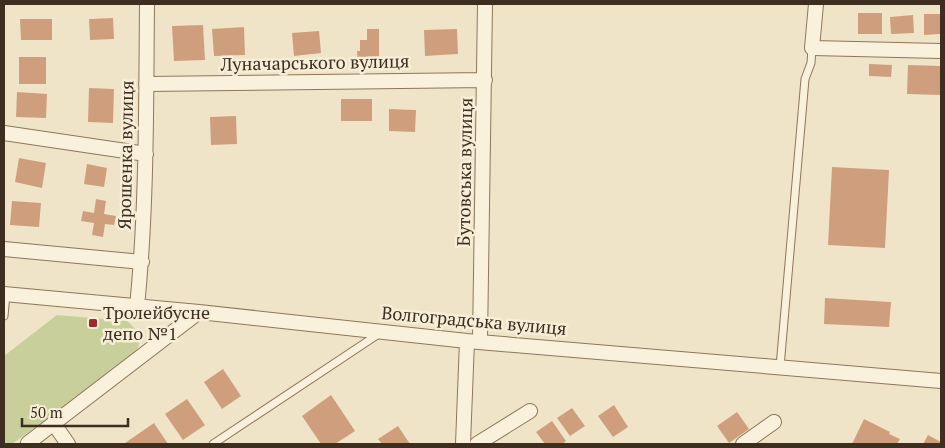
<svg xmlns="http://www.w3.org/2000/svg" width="945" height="448" font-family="'PT Serif',serif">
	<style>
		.green { fill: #c9cf9b }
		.building { fill: #cf9f7d }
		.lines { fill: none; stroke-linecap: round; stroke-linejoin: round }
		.lane-casing { stroke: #8d765c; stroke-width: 9 }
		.street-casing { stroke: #8d765c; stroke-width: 16 }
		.lane { stroke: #faf1dc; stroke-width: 7 }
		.street { stroke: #faf1dc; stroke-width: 14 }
		.poi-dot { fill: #9e2a2b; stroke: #f7eed8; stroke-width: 2 }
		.labels { text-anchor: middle; stroke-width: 5; stroke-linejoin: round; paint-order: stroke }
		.street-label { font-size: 18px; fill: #3d2e20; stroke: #f7eed8 }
		.poi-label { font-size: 18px; fill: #3d2e20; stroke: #f7eed8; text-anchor: start }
	</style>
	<rect width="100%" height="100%" fill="#f0e4c8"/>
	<path class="green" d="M57,315L127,321C140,331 144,344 132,357L12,444H4V356Z"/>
	<path class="building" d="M858,13H882V34H858Z
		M924,14H940V34L924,35Z
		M913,15L914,33L891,34L890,17Z
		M113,18L114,39L90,40L89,19Z
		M20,19H52V40H21Z
		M203,25L205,60L174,61L172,26Z
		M244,27L245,55L214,56L212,29Z
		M367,29H379V65H358L357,51H360V40H367Z
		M457,29L458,54L425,56L424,30Z
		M319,31L321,53L294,56L292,33Z
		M19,57H46V84H19Z
		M869,64L892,65L891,77L869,76Z
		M908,65L941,66V95L907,94Z
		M89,88L114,89L113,123L88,122Z
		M17,92L47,94L46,118L16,117Z
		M341,99H372V121H341Z
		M389,109L416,110L415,132L389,131Z
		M236,116L237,144L211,145L210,117Z
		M19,158L46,163L42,188L15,182Z
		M87,164L107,168L104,187L84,184Z
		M832,167L889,170L885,248L828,245Z
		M96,199L106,201L104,214L116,216L114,225L105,224L103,237L92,235L94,223L81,221L83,211L94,213Z
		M12,201L41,203L39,227L10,225Z
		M825,298L891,302L889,327L824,324Z
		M223,369L241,396L222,409L204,382Z
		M331,395L355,431L335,444H321L302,416Z
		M187,399L205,425L183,440L165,414Z
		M614,405L628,427L613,437L598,416Z
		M572,408L585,426L570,436L557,418Z
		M737,412L749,429L729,443L717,426Z
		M864,419L890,432L889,434L900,439L897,444H852Z
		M552,421L566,441L562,444H545L536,432Z
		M154,423L168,444H126L125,443Z
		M398,426L410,444H382L378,439Z
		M928,435L941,442V444H923Z"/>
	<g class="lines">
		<defs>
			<path id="lane" d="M4,316L6,294
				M780,367L805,79L811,63L812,48
				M213,444L380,333"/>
			<path id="street" d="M816,4L812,48L941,51
				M146,84L485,80
				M4,133L146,154
				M4,249L142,262
				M4,294L199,312L467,341L941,381
				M137,307C147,206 146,105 147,4
				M480,341L485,4
				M54,424L68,444
				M28,443L199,312
				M463,444L467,341
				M477,444L530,411
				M743,444L774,422"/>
		</defs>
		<use href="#lane" class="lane-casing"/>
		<use href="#street" class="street-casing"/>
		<use href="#lane" class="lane"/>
		<use href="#street" class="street"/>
	</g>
	<rect class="poi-dot" x="88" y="318" width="10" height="10" rx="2.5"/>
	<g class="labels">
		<g class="street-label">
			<text transform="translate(315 63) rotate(-1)" y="6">Луначарського вулиця</text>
			<text transform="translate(126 155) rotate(-89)" y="6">Ярошенка вулиця</text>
			<text transform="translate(465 172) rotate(-89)" y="6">Бутовська вулиця</text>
			<text transform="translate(474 321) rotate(5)" y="6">Волгоградська вулиця</text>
		</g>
		<g class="poi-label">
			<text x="103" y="319">Тролейбусне<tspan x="103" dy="21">депо №1</tspan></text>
		</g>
	</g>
	<rect width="945" height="448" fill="none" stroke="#3d2e20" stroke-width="10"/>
	<path d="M22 418v8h106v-8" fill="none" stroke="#3d2e20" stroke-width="2.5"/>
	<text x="30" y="418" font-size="15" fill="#3d2e20" stroke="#f7eed8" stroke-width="4" paint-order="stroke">50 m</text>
</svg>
